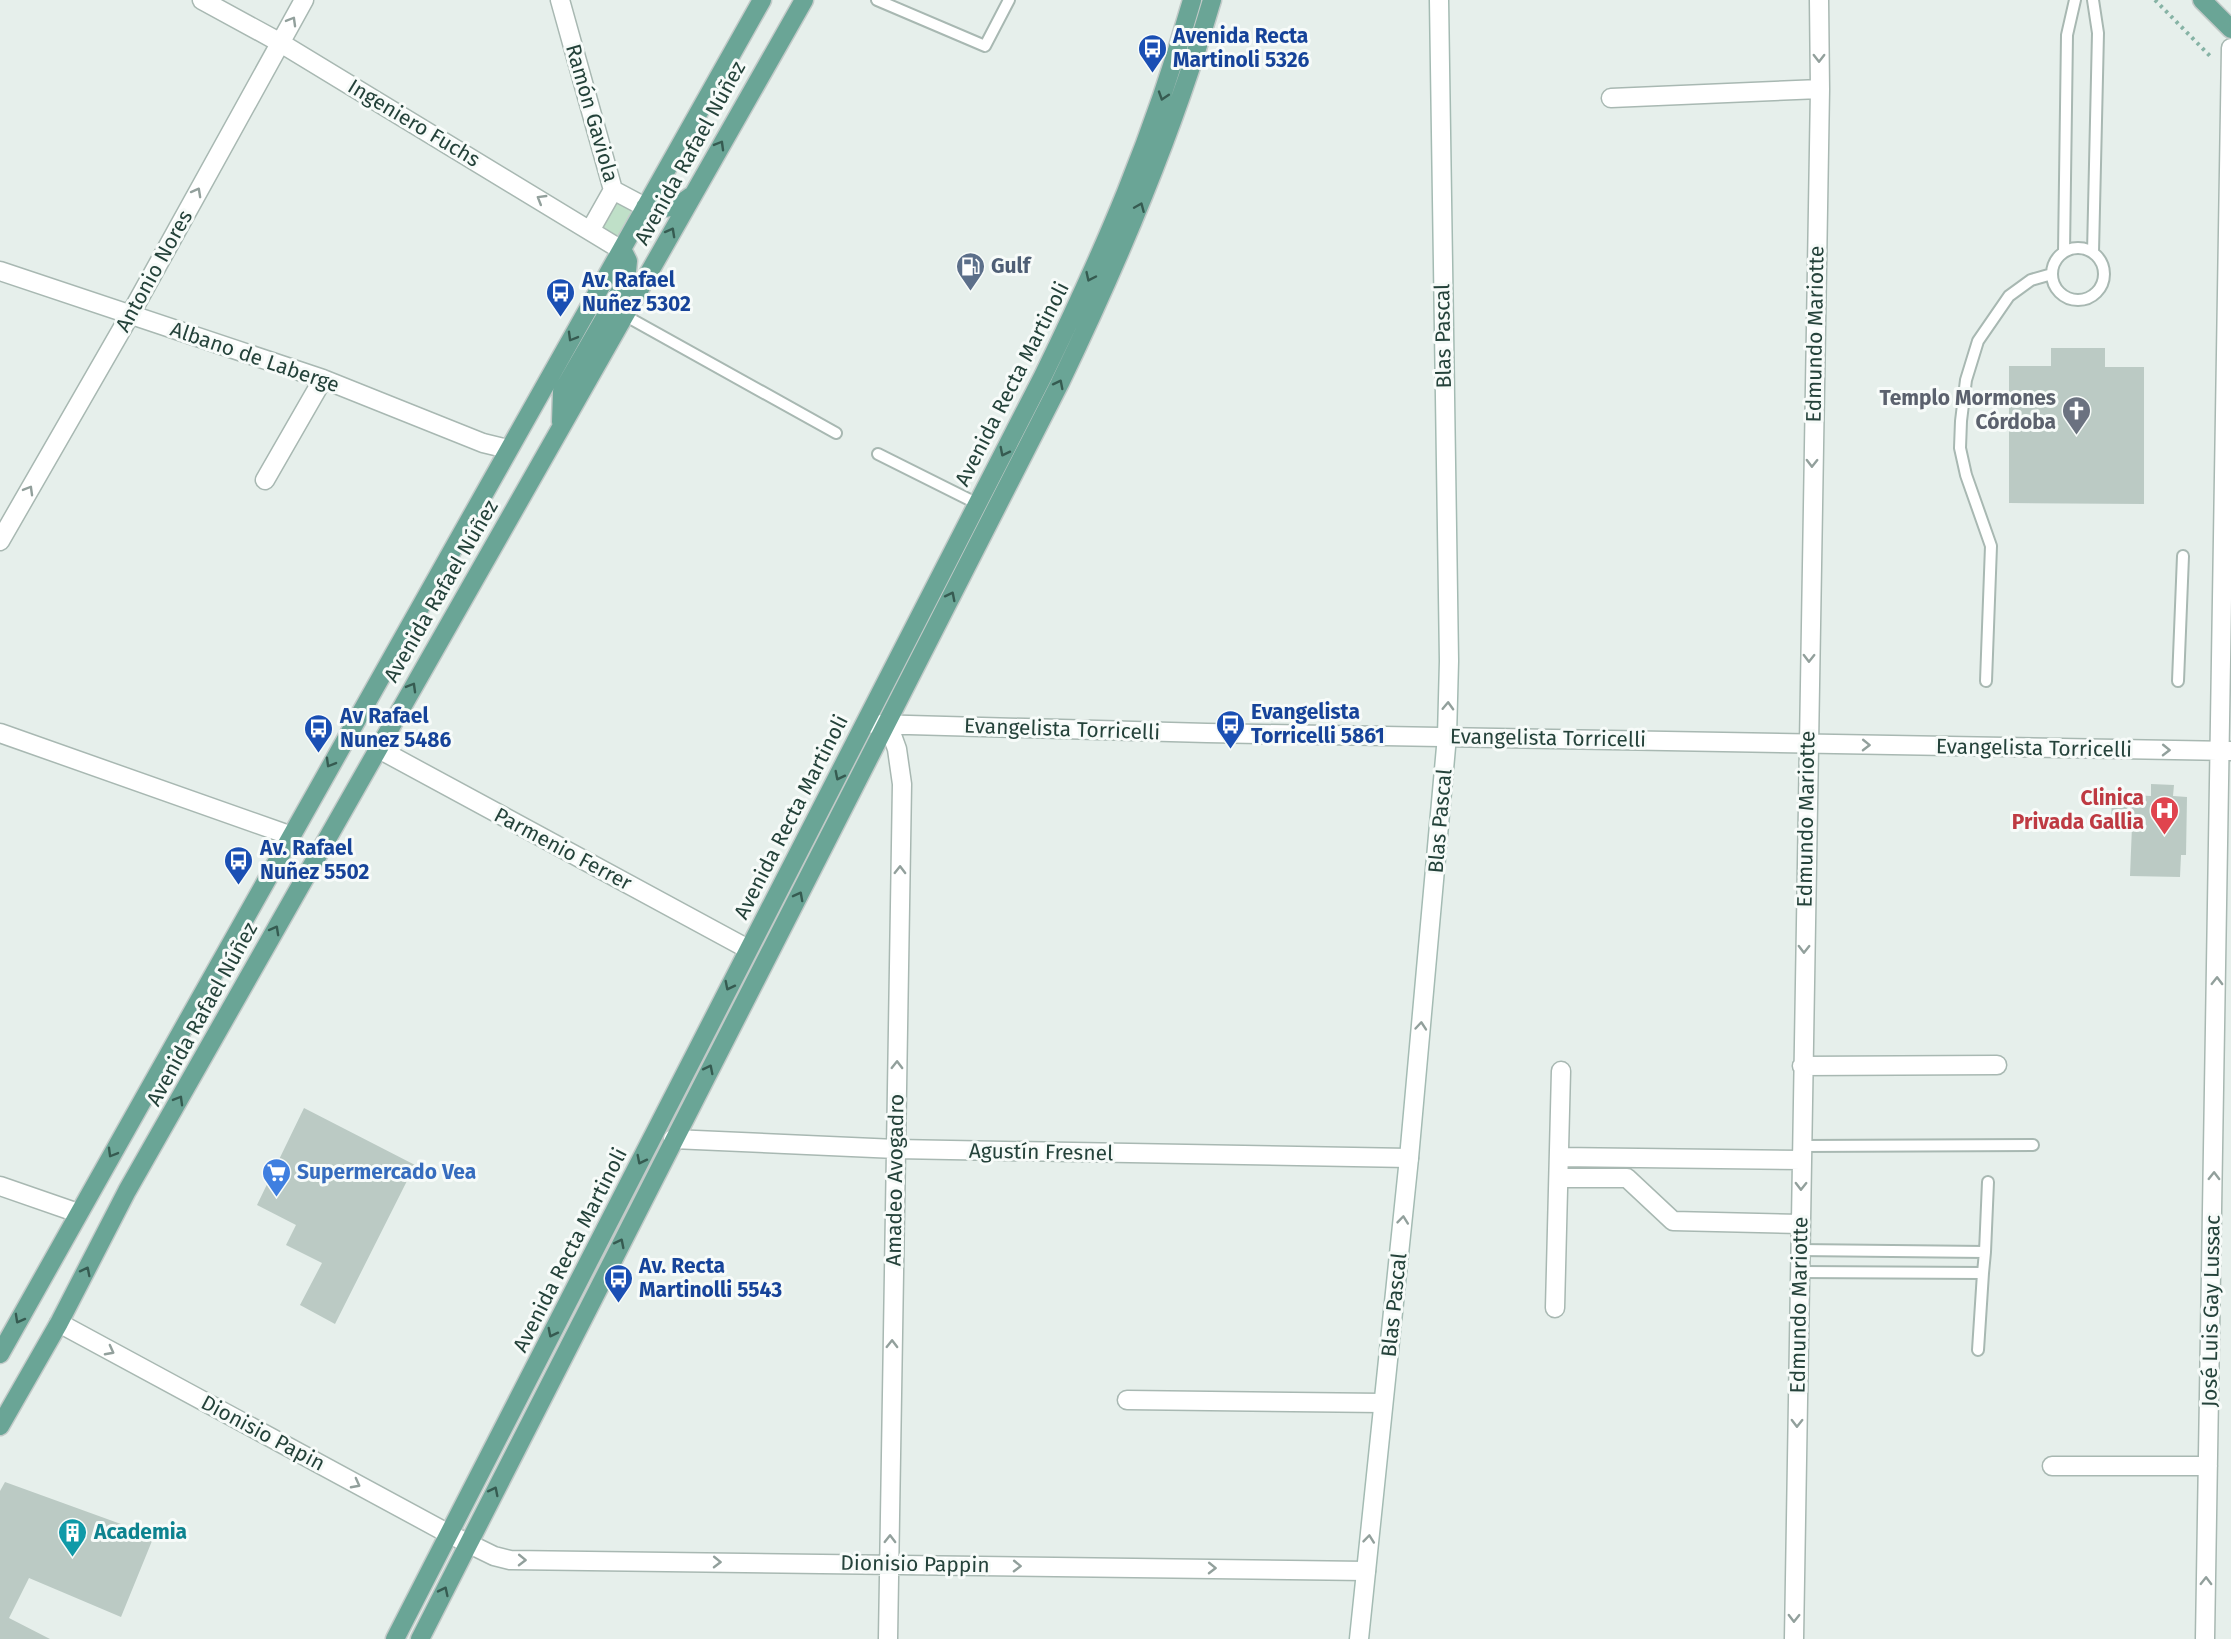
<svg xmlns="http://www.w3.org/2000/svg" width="2231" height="1639" font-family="'Fira Sans',sans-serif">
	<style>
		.green { fill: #bfe0c8 }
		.building { fill: #bbcac4 }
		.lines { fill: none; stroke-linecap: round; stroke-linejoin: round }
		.service-casing { stroke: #a8b8b2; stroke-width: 14 }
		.minor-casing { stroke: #a8b8b2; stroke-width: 21 }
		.secondary-casing { stroke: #a4bbb3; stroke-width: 21 }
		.primary-casing { stroke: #c2cac8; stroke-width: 21 }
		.path { stroke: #86b3a5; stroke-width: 4; stroke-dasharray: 3 4.5; stroke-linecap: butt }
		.service { stroke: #fff; stroke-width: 10 }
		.minor { stroke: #fff; stroke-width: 18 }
		.secondary { stroke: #fff; stroke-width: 18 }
		.primary { stroke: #6aa596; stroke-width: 18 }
		.oneway { stroke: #92a09c }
		.oneway2 { stroke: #365b51 }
		.labels { text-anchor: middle; stroke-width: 6; stroke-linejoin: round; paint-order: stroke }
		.transit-label { font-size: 21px; font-weight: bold; fill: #164399; stroke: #f7fbf9; text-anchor: start }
		.street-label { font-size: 21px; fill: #24423a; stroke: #f7fbf9 }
		.service-label { font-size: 21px; font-weight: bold; fill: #4e5e75; stroke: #f7fbf9; text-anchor: start }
		.worship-label { font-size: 21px; font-weight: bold; fill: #5b616d; stroke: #f7fbf9; text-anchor: end }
		.health-label { font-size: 21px; font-weight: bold; fill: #be3a42; stroke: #f7fbf9; text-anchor: end }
		.shop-label { font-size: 21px; font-weight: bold; fill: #366cbe; stroke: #f7fbf9; text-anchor: start }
		.culture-label { font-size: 21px; font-weight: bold; fill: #0d838f; stroke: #f7fbf9; text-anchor: start }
	</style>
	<rect width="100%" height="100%" fill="#e6efeb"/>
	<path class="green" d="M611,196L633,208L617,238L596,226Z"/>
	<path class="building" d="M2051,348H2105V367H2144V504L2009,503V366H2051Z
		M2151,784L2174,785L2173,796L2187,797L2186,855H2181L2180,877L2130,876L2132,826L2111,825L2112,794L2151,796Z
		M304,1108L415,1165L335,1324L300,1305L322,1263L286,1245L296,1225L257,1205Z
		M5,1482L154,1536L121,1617L29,1578L9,1618L50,1639H0V1491Z"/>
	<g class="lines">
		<defs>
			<path id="service" d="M877,0L985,46L1009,0
				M2052 274a26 26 0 1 1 52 0a26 26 0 1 1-52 0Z
				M2064,252L2067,35L2075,0
				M2093,252L2098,33L2093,0
				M624,315L836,433
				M878,454L978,504
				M1986,681L1991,546L1966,475L1960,448L1961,421L1966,380L1978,341L2009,296L2031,280L2052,274
				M2178,681L2183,556
				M1801,1146L2033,1145
				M1985,1252L1988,1182
				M1799,1272L1983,1273L1985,1252L1799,1250
				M1978,1350L1983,1273"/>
			<path id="minor" d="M202,0L279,42L623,251
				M560,0L613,190L645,207
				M1611,98L1820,89
				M591,229L613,190
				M0,271L323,379L483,443L508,449
				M265,480L323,379
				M0,541L130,315L304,0
				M873,724L1207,733L2231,751
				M888,724L897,749L902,784L888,1639
				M0,733L289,835
				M377,748L748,949
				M1802,1066L1997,1065
				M673,1139L896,1149L1409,1158
				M1559,1157L1801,1160
				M1559,1178H1627L1673,1221L1800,1224
				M0,1186L78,1213
				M1555,1308L1561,1071
				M59,1323L449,1534L494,1556L510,1560L1366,1571
				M1127,1400L1383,1403
				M2052,1466H2208
				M1794,1639L1820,89L1819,0
				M2205,1639L2231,48"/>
			<path id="secondary" d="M1359,1639L1409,1158L1447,736L1449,661L1439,0"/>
			<path id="primary" d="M2202,0L2231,29
				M645,207C664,210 676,208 691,196
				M561,422L562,392L626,281L628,261L623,251
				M0,1354C254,902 508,451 762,0
				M0,1426L59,1323L127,1191L804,0
				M395,1639L1043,376C1104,251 1154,135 1192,0
				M420,1639L1060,383C1120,258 1173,133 1212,0"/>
		</defs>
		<use href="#service" class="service-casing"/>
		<use href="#minor" class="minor-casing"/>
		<use href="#secondary" class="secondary-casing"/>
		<use href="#primary" class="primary-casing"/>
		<path class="path" d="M2155,0L2211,57"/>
		<use href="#service" class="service"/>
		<use href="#minor" class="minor"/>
		<use href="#secondary" class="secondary"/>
		<use href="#primary" class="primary"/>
	</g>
	<defs><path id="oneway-chevron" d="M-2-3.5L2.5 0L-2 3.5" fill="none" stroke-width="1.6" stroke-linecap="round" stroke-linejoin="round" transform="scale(1.5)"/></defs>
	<g class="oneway">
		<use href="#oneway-chevron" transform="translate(292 21) rotate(-60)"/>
		<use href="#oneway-chevron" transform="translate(1819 58) rotate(90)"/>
		<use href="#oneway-chevron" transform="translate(197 192) rotate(-61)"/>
		<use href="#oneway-chevron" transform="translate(541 199) rotate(-149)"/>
		<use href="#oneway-chevron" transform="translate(1812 463) rotate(91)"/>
		<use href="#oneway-chevron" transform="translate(29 490) rotate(-60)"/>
		<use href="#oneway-chevron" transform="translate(1809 658) rotate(91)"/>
		<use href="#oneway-chevron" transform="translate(1448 706) rotate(-88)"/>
		<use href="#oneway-chevron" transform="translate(1866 745) rotate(1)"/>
		<use href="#oneway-chevron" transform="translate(2166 750) rotate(1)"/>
		<use href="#oneway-chevron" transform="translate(900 870) rotate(-89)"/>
		<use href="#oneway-chevron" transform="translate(1804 949) rotate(91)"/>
		<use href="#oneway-chevron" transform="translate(2217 981) rotate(-89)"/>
		<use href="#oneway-chevron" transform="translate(1421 1026) rotate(-85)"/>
		<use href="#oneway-chevron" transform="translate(897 1065) rotate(-89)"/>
		<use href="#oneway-chevron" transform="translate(2214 1176) rotate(-89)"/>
		<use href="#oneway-chevron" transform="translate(1801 1186) rotate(91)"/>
		<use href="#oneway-chevron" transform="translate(1403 1220) rotate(-84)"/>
		<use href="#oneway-chevron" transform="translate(892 1344) rotate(-89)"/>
		<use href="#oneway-chevron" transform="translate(110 1351) rotate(28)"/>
		<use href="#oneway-chevron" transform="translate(1797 1423) rotate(91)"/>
		<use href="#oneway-chevron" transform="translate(356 1484) rotate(28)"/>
		<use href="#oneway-chevron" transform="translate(890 1539) rotate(-89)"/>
		<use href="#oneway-chevron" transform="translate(1369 1539) rotate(-84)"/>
		<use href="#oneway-chevron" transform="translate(522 1560) rotate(1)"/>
		<use href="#oneway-chevron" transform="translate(717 1562) rotate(1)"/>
		<use href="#oneway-chevron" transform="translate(1017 1566) rotate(1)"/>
		<use href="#oneway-chevron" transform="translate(1212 1568) rotate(1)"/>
		<use href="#oneway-chevron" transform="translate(2206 1581) rotate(-89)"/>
		<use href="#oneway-chevron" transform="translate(1794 1618) rotate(91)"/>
	</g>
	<g class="oneway2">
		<use href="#oneway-chevron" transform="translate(1163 96) rotate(108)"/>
		<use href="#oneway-chevron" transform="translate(720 145) rotate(-60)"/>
		<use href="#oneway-chevron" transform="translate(1140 207) rotate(-67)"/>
		<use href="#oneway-chevron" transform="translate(671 232) rotate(-61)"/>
		<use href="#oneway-chevron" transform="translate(1090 277) rotate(115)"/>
		<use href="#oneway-chevron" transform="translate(572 337) rotate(120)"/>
		<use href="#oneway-chevron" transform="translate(1059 384) rotate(-63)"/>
		<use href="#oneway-chevron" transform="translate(1004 452) rotate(117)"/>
		<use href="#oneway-chevron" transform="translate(951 596) rotate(-63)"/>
		<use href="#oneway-chevron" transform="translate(412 687) rotate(-60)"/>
		<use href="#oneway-chevron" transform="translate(330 763) rotate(120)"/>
		<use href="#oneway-chevron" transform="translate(839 776) rotate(117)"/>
		<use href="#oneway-chevron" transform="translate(799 896) rotate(-62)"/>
		<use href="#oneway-chevron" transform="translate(275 930) rotate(-61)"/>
		<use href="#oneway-chevron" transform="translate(729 986) rotate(117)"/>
		<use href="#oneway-chevron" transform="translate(709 1069) rotate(-63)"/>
		<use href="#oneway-chevron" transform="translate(179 1100) rotate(-60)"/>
		<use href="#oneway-chevron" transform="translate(112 1153) rotate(120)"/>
		<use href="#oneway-chevron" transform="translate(641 1160) rotate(117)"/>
		<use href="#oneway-chevron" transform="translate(620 1243) rotate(-63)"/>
		<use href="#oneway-chevron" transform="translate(86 1271) rotate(-63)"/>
		<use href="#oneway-chevron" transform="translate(19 1319) rotate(119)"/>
		<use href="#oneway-chevron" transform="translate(552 1333) rotate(117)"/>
		<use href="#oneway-chevron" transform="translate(494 1491) rotate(-63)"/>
		<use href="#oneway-chevron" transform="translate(444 1591) rotate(-64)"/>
	</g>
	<defs>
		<symbol id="bus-pin" viewBox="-11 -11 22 30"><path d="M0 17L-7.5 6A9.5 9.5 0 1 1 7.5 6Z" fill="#1a4fb4" stroke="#f7fbf9"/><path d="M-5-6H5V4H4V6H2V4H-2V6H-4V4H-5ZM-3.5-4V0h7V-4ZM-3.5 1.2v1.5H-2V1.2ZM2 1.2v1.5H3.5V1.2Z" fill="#fff"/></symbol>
		<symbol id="fuel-pin" viewBox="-11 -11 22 30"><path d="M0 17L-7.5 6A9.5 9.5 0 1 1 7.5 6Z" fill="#5c6f8a" stroke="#f7fbf9"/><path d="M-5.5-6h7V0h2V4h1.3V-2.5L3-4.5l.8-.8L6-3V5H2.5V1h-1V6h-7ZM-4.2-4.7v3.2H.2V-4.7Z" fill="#fff"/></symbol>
		<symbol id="church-pin" viewBox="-11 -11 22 30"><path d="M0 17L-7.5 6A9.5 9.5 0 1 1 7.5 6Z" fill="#6b7280" stroke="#f7fbf9"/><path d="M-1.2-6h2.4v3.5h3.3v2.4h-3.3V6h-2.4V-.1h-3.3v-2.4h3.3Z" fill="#fff"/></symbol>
		<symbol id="hospital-pin" viewBox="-11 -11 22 30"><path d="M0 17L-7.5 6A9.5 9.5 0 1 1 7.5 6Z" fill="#e0444e" stroke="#f7fbf9"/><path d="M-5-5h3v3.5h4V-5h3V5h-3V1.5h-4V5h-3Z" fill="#fff"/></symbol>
		<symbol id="supermarket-pin" viewBox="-11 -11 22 30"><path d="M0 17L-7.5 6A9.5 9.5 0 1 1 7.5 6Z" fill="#3f7fe0" stroke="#f7fbf9"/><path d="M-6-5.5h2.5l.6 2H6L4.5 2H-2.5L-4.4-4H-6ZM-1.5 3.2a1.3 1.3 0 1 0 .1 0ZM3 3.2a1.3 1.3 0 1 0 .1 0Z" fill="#fff"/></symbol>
		<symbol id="building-pin" viewBox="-11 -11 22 30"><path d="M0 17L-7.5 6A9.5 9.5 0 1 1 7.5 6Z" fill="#0f9aa8" stroke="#f7fbf9"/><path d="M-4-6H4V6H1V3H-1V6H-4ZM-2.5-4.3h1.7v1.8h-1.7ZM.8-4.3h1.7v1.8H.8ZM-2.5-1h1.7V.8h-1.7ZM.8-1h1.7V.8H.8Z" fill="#fff"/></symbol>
	</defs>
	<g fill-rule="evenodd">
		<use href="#bus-pin" x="1136" y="32" width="33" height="45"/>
		<use href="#fuel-pin" x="954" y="250" width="33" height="45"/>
		<use href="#bus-pin" x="544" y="276" width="33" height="45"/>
		<use href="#church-pin" x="2060" y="394" width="33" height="45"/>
		<use href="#bus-pin" x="1214" y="708" width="33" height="45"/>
		<use href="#bus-pin" x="302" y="712" width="33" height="45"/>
		<use href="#hospital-pin" x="2148" y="794" width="33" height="45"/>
		<use href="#bus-pin" x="222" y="844" width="33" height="45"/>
		<use href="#supermarket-pin" x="260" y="1156" width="33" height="45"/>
		<use href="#bus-pin" x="602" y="1262" width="33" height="45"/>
		<use href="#building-pin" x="56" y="1516" width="33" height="45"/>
	</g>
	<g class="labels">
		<g class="transit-label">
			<text x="1173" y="43">Avenida Recta<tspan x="1173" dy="24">Martinoli 5326</tspan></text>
			<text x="582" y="287">Av. Rafael<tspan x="582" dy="24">Nuñez 5302</tspan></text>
			<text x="1251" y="719">Evangelista<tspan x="1251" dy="24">Torricelli 5861</tspan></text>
			<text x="340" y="723">Av Rafael<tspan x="340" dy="24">Nunez 5486</tspan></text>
			<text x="260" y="855">Av. Rafael<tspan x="260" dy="24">Nuñez 5502</tspan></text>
			<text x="639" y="1273">Av. Recta<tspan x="639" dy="24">Martinolli 5543</tspan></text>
		</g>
		<g class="street-label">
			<text transform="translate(592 113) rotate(74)" y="7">Ramón Gaviola</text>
			<text transform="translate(414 123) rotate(31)" y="7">Ingeniero Fuchs</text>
			<text transform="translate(690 153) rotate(-61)" y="7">Avenida Rafael Núñez</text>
			<text transform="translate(154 271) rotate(-61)" y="7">Antonio Nores</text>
			<text transform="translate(1815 334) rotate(-89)" y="7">Edmundo Mariotte</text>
			<text transform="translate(1443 336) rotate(-91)" y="7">Blas Pascal</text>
			<text transform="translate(255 357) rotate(19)" y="7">Albano de Laberge</text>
			<text transform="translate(1012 384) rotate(-63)" y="7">Avenida Recta Martinoli</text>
			<text transform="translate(441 591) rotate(-60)" y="7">Avenida Rafael Núñez</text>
			<text transform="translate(1062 729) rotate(2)" y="7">Evangelista Torricelli</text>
			<text transform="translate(1548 738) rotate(1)" y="7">Evangelista Torricelli</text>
			<text transform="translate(2034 748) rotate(1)" y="7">Evangelista Torricelli</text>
			<text transform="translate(791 817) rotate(-63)" y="7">Avenida Recta Martinoli</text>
			<text transform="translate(1806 819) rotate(-89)" y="7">Edmundo Mariotte</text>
			<text transform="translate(1440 821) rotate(-85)" y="7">Blas Pascal</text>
			<text transform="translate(563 849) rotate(28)" y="7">Parmenio Ferrer</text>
			<text transform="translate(202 1014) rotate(-61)" y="7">Avenida Rafael Núñez</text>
			<text transform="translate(1041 1152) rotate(1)" y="7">Agustín Fresnel</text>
			<text transform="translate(895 1180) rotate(-89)" y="7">Amadeo Avogadro</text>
			<text transform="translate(570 1250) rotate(-63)" y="7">Avenida Recta Martinoli</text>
			<text transform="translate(1394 1305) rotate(-84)" y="7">Blas Pascal</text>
			<text transform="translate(1799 1305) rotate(-89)" y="7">Edmundo Mariotte</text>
			<text transform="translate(2211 1311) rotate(-89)" y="7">José Luis Gay Lussac</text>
			<text transform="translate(263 1433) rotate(28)" y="7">Dionisio Papin</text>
			<text transform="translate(915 1564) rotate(1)" y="7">Dionisio Pappin</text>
		</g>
		<g class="service-label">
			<text x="991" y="273">Gulf</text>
		</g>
		<g class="worship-label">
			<text x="2056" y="405">Templo Mormones<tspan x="2056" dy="24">Córdoba</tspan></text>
		</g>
		<g class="health-label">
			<text x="2144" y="805">Clinica<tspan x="2144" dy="24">Privada Gallia</tspan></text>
		</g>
		<g class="shop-label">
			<text x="297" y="1179">Supermercado Vea</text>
		</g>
		<g class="culture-label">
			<text x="94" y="1539">Academia</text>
		</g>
	</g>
</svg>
